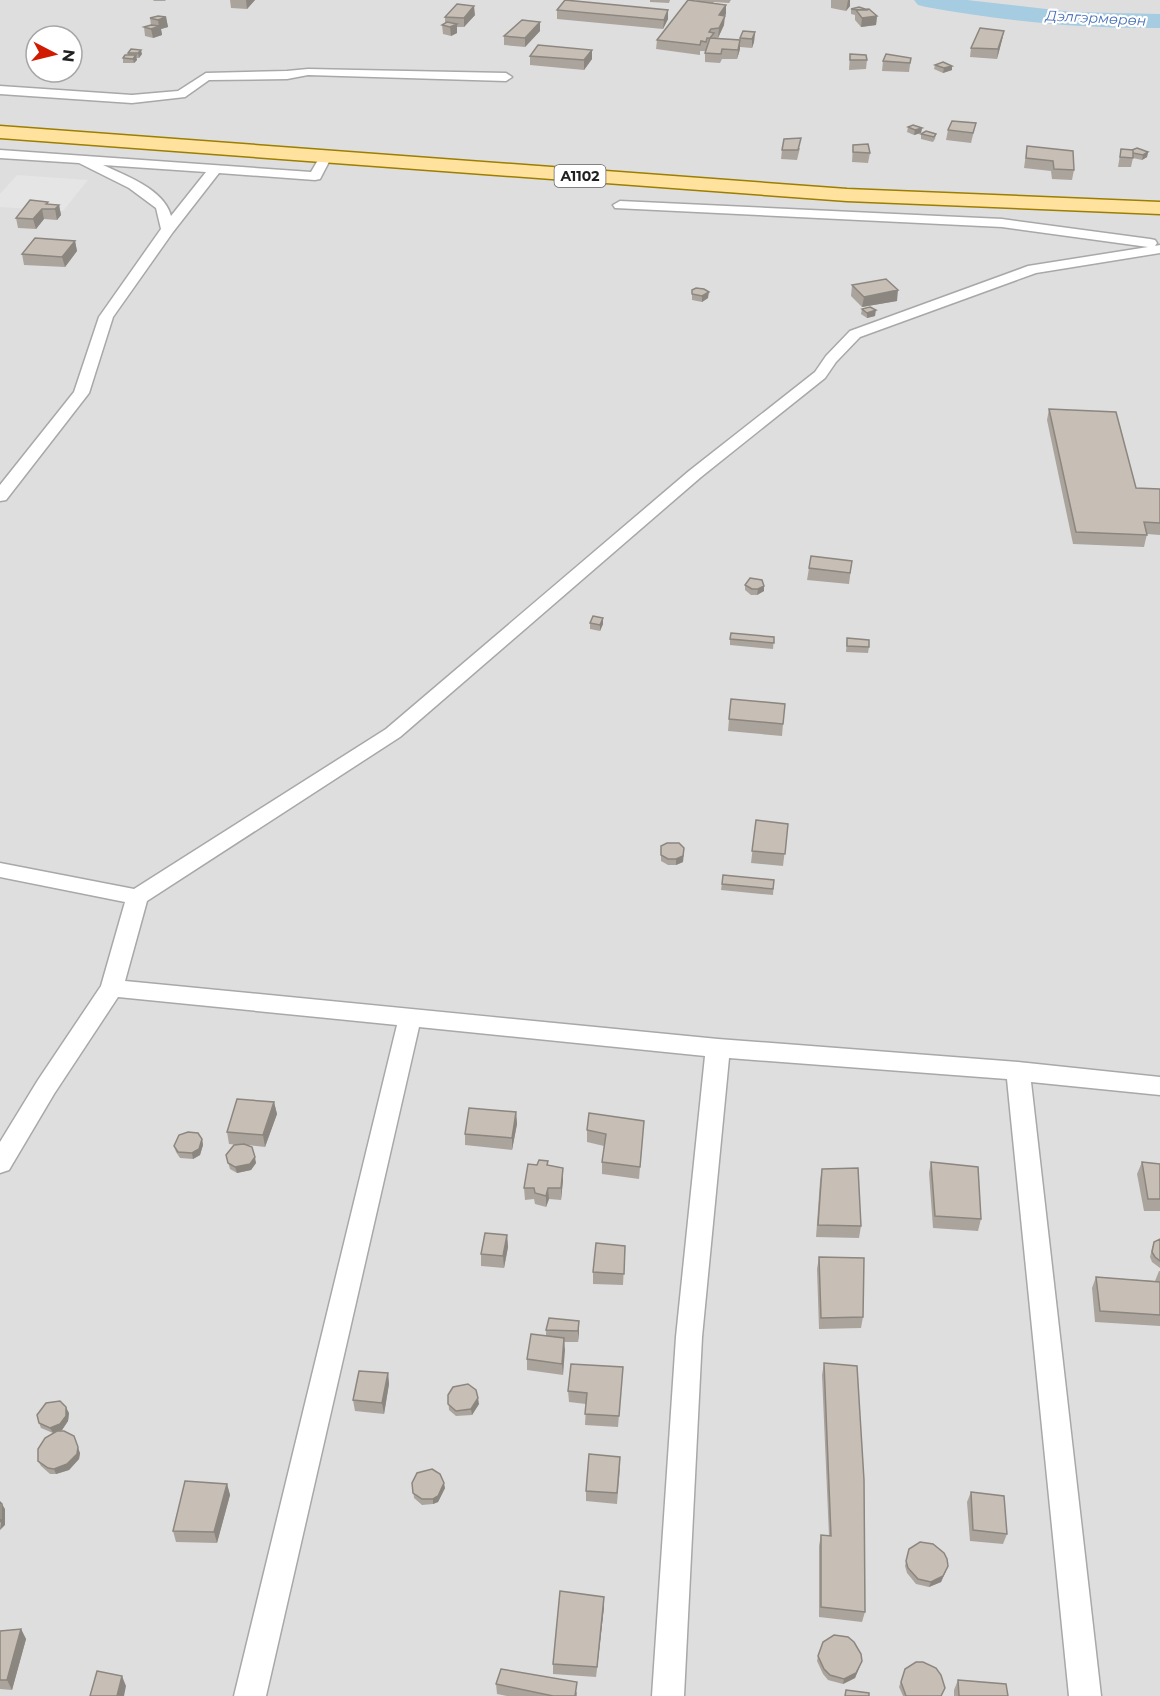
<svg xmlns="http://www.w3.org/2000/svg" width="1160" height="1696" font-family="Montserrat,sans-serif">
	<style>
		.residential { fill: #dfdede; fill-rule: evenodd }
		.parking { fill: #e5e5e5 }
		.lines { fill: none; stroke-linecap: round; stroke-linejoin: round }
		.river { fill: #a6cce1; fill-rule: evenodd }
		.minor-casing { stroke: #a8a8a8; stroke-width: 3 }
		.primary-casing { stroke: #9d7e00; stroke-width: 3 }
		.minor { fill: #fff; fill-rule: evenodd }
		.primary { fill: #ffe29e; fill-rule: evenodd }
		.wall { fill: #aba49d }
		.shaded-wall { fill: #8b867f }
		.building { fill: #c7bfb6; stroke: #8b867f; stroke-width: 1.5 }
		.labels { text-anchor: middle; stroke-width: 4.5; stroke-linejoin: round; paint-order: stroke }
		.far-water-label { font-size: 14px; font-style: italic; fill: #4770b7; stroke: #fff }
		.shield { fill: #fff; stroke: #646464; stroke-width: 1.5 }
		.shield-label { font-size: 14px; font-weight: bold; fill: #212121 }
	</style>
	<rect width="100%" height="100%" fill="#f2efe7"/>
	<path class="residential" d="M0,0H1160V1696H0ZM36,36H72V72H36Z"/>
	<path class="parking" d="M17,175L88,180L63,211L0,207V194Z"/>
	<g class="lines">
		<path class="river" d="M914,0H967L1072,12L1160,14V28C1081,29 1004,21 926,7L918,5Z"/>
		<defs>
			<path id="minor" d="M308,69L506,73L512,77L506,81L308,75L287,79L209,80L185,97L132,103L0,94V86L132,95L178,91L206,73L287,71Z
				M0,150L311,172L322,153H330L332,156L320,179L315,180L219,173L173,232L113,317L89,393L6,500L0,501V485L74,392L99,317L161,229L156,208L129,188L79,163L0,158ZM103,165L206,172L171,216C164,189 126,176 103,165Z
				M620,201L1002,219L1150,239L1155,240L1157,243L1155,246L1160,245V253L1036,273L860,337L836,362L825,378L701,477L400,737L147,901L125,981L718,1039L1018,1062L1160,1077V1095L1031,1082L1101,1696H1069L1007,1079L729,1058L702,1337L684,1696H652L676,1337L705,1056L419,1027L266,1696H234L397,1025L118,997L54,1094L9,1170L0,1173V1142L38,1080L101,986L125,902L0,877V863L134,889L386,729L689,471L815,372L826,356L850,331L1028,266L1148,247L1002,227L615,208L613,205Z"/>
			<path id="primary" d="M0,126L847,189L1160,202V214L847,201L0,138Z"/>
		</defs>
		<use href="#minor" class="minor-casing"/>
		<use href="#primary" class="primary-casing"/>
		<use href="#minor" class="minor"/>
		<use href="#primary" class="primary"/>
	</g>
	<path class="wall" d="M153,0H166L165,1H154Z
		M230,0H255L247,9L231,8Z
		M650,0H670L669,3L650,2Z
		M697,0H731L729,3L714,2L713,3L726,5V14L724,16V25L718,38H714V39L740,40V49L737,59H722L720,63L705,62V51H700V55L656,49L657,40Z
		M831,0H850V6L846,11L831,8Z
		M851,9L877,16L876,25L861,27L855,20V15L851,14Z
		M557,10H668V19L663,29L557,19Z
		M475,15L464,27H457V33L451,36L443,34L442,25L445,23V17Z
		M166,17L168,27L161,29L162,35L153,38L145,36L144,27L151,25L150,18Z
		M540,31L525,47L504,45V36Z
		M1004,31L1002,40L997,59L970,57L971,48Z
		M755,32L754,42L752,48L740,47V38Z
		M131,49L142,54L139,58H136L137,60L134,63H123V58L128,55V53Z
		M592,50V59L584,70L530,65V56Z
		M850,54L867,60L866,69L849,70Z
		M911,58L909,72L882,71L883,61Z
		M935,65L952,70L943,73L934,69Z
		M976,123L971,143L946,140L948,130Z
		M908,127L922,128L921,133L914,135L907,132Z
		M921,134H936L935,139L933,142L921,139Z
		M853,145L870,153L868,163L852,162Z
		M1027,146L1074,170L1072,180L1052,179L1051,171L1024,168Z
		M800,148L797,160L781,159L782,150Z
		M1121,149L1148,152L1147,157L1142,160L1133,158L1131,167H1118Z
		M48,202V204L59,205L61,215L57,220L44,219L36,229L18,228L16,218Z
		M75,241L77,251L65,267L24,265L22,254Z
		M852,285L897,301L862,307L851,296Z
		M692,290L708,298L702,302L692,300Z
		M862,309L875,316L867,318L861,314Z
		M1049,409L1136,488L1160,489V535L1147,534L1144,547L1073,544L1047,420Z
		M852,561L849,584L807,580L809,568Z
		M745,585L764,591L757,595H751L745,590Z
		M603,618V624L600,631L590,629V623Z
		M774,637L773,649L730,645V639Z
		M847,638L869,647L868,653L846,652Z
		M729,719L783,724L782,736L728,731Z
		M756,820L788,824L783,866L751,863Z
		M661,846L684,848L683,862L676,865H668L661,861Z
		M723,875L774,880L773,895L721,890Z
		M274,1102L277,1114L265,1147L248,1145L256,1163L251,1170L237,1173L230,1169L226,1155L238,1145L229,1144L227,1132Z
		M516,1112L517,1124L512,1150L465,1145V1134Z
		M587,1130L643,1132L639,1179L602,1174V1162L604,1146L587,1142Z
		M202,1139L203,1145L200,1155L193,1159L180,1158L176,1152L174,1146Z
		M548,1161V1165L563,1168V1180L561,1200L549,1199L546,1207L535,1204L534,1199L525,1200L524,1188L537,1165Z
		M931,1162L981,1219L978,1231L933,1228L929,1173Z
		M1142,1162L1160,1164V1211H1144L1137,1174Z
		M822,1169L861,1226L859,1238L816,1237L820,1181Z
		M507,1235L508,1247L504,1268L481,1266V1254Z
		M1160,1239V1268L1152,1262L1150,1257L1152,1248L1154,1242Z
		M625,1246L623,1285L593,1284V1272Z
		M819,1257L863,1317L861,1328L819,1329L817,1269Z
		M1159,1271H1160V1326L1095,1322L1092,1288L1096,1277L1155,1281Z
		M579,1321L578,1342H564L563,1375L527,1370V1359L546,1336V1330Z
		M824,1363L865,1612L862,1622L819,1617V1546L821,1535L829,1536L822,1375Z
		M388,1373L389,1384L384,1414L355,1411L353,1400Z
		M622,1378L618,1427L585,1425L586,1404L569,1402L568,1391Z
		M448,1395L479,1404L472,1415L456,1416L449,1410Z
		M69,1413L68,1421L62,1430L57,1431L80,1453L79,1459L69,1470L56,1474H50L41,1466L38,1461L57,1432L53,1433L41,1428L39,1423Z
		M620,1468L617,1504L586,1501V1491Z
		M412,1483L445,1488L438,1502L433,1504L422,1505L414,1498Z
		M227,1484L230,1495L217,1543L176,1542L173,1531Z
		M971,1492L1007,1534L1003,1544L970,1541L967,1502Z
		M909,1549L946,1571L941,1582L929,1587L916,1584L907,1573L905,1566Z
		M604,1607L596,1677L553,1674V1664Z
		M21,1629L26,1639L12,1690L0,1689V1631Z
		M818,1656L860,1666L855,1678L843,1684L828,1680L823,1674L817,1661Z
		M905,1669L942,1696H903L899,1687Z
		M958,1680L1008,1696H954V1690Z
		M496,1684L577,1692V1696H507L497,1694Z"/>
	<path class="shaded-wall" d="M246,0H255L247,9Z
		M848,0H850V6L846,11Z
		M726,5V14L718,24L719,15Z
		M474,6L475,15L464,27V18Z
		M668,10V19L663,29L664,20Z
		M725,16L724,25L718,38L719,28Z
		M877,16L876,25L861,27L862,18Z
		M166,17L168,27L161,29L162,35L153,38L151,29L159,27L158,20Z
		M540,22V31L525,47V38Z
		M457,24V33L451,36L450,27Z
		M1004,31L1002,40L997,59L998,49Z
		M755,32L754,42L752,48V39Z
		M740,40V49L737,59L738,50Z
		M141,50L142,54L139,58L138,53Z
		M592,50V59L584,70V60Z
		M136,55L137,60L134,63L133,59Z
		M952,66V70L943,73L944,68Z
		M922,128L921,133L914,135L915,130Z
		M1148,152L1147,157L1142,160L1143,155Z
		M59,205L61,215L57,220L55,209Z
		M42,209L44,219L36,229L33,219Z
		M75,241L77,251L65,267L62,257Z
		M898,290L897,301L862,307L864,297Z
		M709,292L708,298L702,302V296Z
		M876,310L875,316L867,318V313Z
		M764,586V591L757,595L758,589Z
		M603,618V624L600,631V625Z
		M684,848L683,862L676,865V859Z
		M274,1102L277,1114L265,1147L263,1135Z
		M516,1112L517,1124L512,1150V1138Z
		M202,1139L203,1145L200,1155L193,1159L192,1153Z
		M255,1157L256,1163L251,1170L237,1173L235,1167Z
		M563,1168V1180L561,1200V1188Z
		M548,1188L549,1199L546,1207V1196Z
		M507,1235L508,1247L504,1268L503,1256Z
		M579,1321V1333L578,1342V1331Z
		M564,1338L565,1350L563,1375L562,1364Z
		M388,1373L389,1384L384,1414L382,1403Z
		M478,1398L479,1404L472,1415L471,1409Z
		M66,1407L69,1413L68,1421L62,1430L53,1433L50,1428Z
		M74,1436L80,1453L79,1459L69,1470L56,1474L54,1469Z
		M444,1483L445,1488L438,1502L433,1504V1499Z
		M227,1484L230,1495L217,1543L214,1532Z
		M2,1504L5,1509V1525L0,1530Z
		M948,1566L941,1582L929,1587L931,1582Z
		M604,1597V1607L596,1677Z
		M21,1629L26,1639L12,1690L7,1680Z
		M862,1661L855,1678L843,1684L844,1679Z
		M122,1676L126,1686L124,1696H117Z"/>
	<path class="building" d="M565,0L668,10L664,20L557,10Z
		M688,0L726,5L719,15L725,16L719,28L711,29L709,32L714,33L710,38H707L706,42L701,41L700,45L657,40Z
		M457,4L474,6L464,18L445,17Z
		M859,7L868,10H857L851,9Z
		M869,9L877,16L862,18L856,10Z
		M158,16L166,17L158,20L150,18Z
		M522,20L540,22L525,38L504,36Z
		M447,22L457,24L450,27L442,25Z
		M151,25L160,26L151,29L144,27Z
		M980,28L1004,31L998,49L971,48Z
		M743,31L755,32L752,39L740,38Z
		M710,38L740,40L738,50L722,49L721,54L705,53Z
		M538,45L592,50L584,60L530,56Z
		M131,49L141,50L138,53H128Z
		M850,54L866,55L867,60H850Z
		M886,54L911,58L910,63L883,61Z
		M125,55H136L133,59L123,58Z
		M943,62L952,66L944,68L935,65Z
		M952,121L976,123L973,133L948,130Z
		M913,125L922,128L915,130L908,127Z
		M926,131L936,134L934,137L921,134Z
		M801,138L798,150H782L784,139Z
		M868,144L870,153L853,152V145Z
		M1027,146L1073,151L1074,170L1054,169L1053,161L1026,158Z
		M1137,148L1148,152L1143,155L1133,153V150H1132Z
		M1121,149L1133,150V158L1120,157Z
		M30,200L48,202L46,204L59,205L55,209H42L33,219L16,218Z
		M35,238L75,241L62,257L22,254Z
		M886,279L898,290L864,297L852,285Z
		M696,288L704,289L709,292L702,296L692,294V290Z
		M870,307L876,310L867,313L862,309Z
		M1049,409L1116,412L1136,488L1160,489V523L1144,522L1147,535L1076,532Z
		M811,556L852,561L850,573L809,568Z
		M750,578L762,580L764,586L758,589H752L745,585Z
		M593,616L603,618L600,625L590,623Z
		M731,633L774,637V643L730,639Z
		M847,638L869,640V647L847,646Z
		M731,699L785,704L783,724L729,719Z
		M756,820L788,824L785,854L752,851Z
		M667,843H679L684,848L683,856L676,859H668L661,855V846Z
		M723,875L774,880L773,889L722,884Z
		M237,1099L274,1102L263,1135L227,1132Z
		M469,1108L516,1112L512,1138L465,1134Z
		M589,1113L644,1121L640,1167L602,1162L606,1134L587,1130Z
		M188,1132L198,1133L202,1139L199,1149L192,1153L178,1152L174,1146L179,1135Z
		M244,1144L252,1147L255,1157L250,1164L235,1167L228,1163L226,1155L234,1145Z
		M539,1160L548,1161L547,1165L563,1168L561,1188H548L546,1196L535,1193L534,1188H524L528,1164L537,1165Z
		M931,1162L978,1167L981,1219L935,1216Z
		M1142,1162L1160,1164V1199H1148Z
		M858,1168L861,1226L818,1225L822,1169Z
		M485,1233L507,1235L503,1256L481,1254Z
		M1160,1239V1261L1155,1257L1152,1252L1154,1242Z
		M596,1243L625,1246L624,1274L593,1272Z
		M819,1257L864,1258L863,1317L821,1318Z
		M1096,1277L1160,1282V1315L1100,1311Z
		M549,1318L579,1321L578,1331L546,1330Z
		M531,1334L564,1338L562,1364L527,1359Z
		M824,1363L857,1366L864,1480L865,1612L821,1607V1535L831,1536Z
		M571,1364L623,1367L619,1416L585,1414L587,1393L568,1391Z
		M359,1371L388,1373L382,1403L353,1400Z
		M468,1384L476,1390L478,1398L471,1409L456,1411L448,1404V1395L453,1387Z
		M60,1401L66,1407V1416L60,1424L50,1428L39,1423L37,1415L46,1403Z
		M57,1431H64L74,1436L78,1447L77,1454L67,1464L54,1469L48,1468L38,1461V1449L45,1438Z
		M589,1454L620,1457L617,1493L586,1491Z
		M432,1469L440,1474L444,1483L438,1496L433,1499H422L413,1493L412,1483L417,1473Z
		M185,1481L227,1484L214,1532L173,1531Z
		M971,1492L1004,1496L1007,1534L973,1530Z
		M0,1502L2,1504V1519L0,1522Z
		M920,1542L933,1544L944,1553L947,1559L948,1566L943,1576L931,1582L918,1579L908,1568L906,1561L909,1549Z
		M560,1591L604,1597L597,1667L553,1664Z
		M21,1629L7,1680H0V1631Z
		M834,1635L848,1637L854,1642L861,1654L862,1661L856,1673L844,1679L830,1675L824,1669L818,1656L823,1642Z
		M916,1662H923L936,1668L941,1675L945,1688L941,1696H906L901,1682L905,1669Z
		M501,1669L577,1682L575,1696H553L496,1684Z
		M97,1671L122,1676L117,1696H90Z
		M958,1680L1006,1684L1008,1696H959Z
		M846,1690L869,1693V1696H845Z"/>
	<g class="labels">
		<g class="far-water-label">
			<text transform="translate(1096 18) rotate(3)" y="5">Дэлгэрмөрөн</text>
		</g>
		<rect class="shield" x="554.5" y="165" width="51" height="22" rx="4.5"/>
		<g class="shield-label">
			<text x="580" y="181">A1102</text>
		</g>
	</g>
	<g transform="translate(54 54) rotate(97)"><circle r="28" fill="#ffffff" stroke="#a6a6a6" stroke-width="1.5"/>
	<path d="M0-4.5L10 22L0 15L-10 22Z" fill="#d11b00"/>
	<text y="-9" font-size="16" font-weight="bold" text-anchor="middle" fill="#212121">N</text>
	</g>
</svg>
